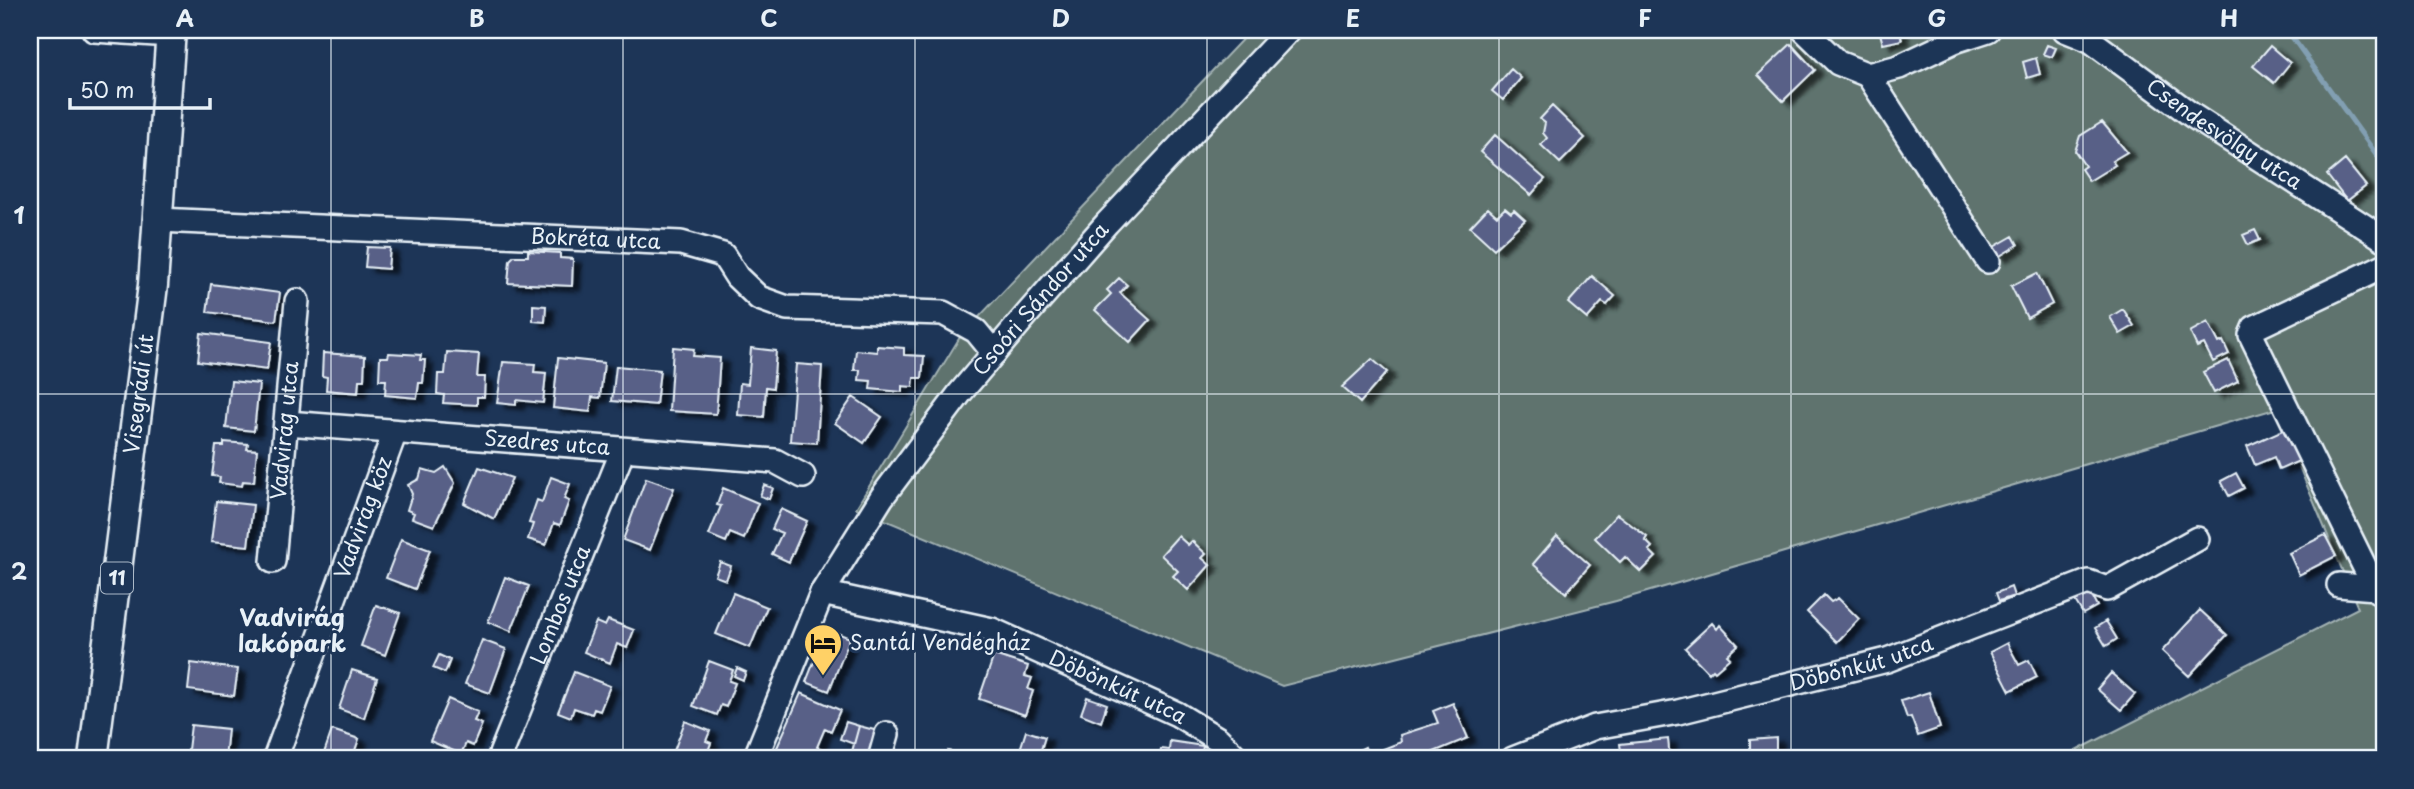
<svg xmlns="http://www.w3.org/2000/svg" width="2414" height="789" font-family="'Playpen Sans',sans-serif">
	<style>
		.green { fill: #5e736e; stroke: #a3b2b3; stroke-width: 2 }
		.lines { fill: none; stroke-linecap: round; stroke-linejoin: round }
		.stream { stroke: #829fb2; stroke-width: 5 }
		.building { fill: #596087; stroke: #e8f1f8; stroke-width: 2; filter: url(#shadow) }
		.minor-casing { stroke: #e8f1f8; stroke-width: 28 }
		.major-casing { stroke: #e8f1f8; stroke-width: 33 }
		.minor { stroke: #1d3557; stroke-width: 23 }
		.major { stroke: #1d3557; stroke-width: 28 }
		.grid { fill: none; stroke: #e8f1f8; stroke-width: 2; stroke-opacity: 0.55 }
		.labels { text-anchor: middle; stroke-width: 6; stroke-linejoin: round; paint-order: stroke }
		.shield { fill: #1d3557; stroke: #abb9c8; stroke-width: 2 }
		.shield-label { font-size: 19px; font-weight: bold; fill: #e8f1f8 }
		.street-label { font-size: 21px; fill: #e8f1f8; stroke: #1d3557 }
		.poi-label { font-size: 21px; fill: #e8f1f8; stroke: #1d3557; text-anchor: start }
		.neighbourhood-label { font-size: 23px; font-weight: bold; fill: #e8f1f8; stroke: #1d3557 }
		.neatline { fill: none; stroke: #e8f1f8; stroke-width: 2.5 }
		.grid-label { font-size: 23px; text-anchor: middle; font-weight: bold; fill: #e8f1f8 }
	</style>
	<defs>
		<filter id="shadow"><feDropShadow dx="8" dy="4.5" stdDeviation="2" flood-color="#0009"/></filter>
	</defs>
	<rect width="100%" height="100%" fill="#1d3557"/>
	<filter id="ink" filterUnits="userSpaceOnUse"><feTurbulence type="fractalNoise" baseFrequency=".0143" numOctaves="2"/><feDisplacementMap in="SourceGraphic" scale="14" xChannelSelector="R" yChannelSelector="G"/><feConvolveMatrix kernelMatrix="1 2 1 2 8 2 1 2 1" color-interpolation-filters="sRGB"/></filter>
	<g filter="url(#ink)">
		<path class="green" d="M1251,30H2384V759H2060L2358,608L2275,409L1616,601L1282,686L856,508L960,337Z"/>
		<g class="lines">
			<path class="stream" d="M2287,30L2384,165"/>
		</g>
		<path class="building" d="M1879,30H1899L1902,40L1883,44Z
			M1791,44L1815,70L1783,101L1758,75Z
			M2047,45L2056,48L2052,57L2043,54Z
			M2270,46L2290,63L2274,83L2253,66Z
			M2036,58L2040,74L2027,78L2023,62Z
			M1511,69L1521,78L1503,100L1492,91Z
			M1552,106L1585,138L1560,163L1541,145L1547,138L1543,133L1545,123L1540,119Z
			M2102,122L2127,152L2112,161L2115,165L2089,181L2081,169L2085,166L2075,151L2080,136Z
			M1495,135L1545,179L1531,195L1480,152Z
			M2345,160L2366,186L2347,201L2327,175Z
			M1488,208L1497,216L1505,208L1511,213L1514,210L1525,220L1494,249L1470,227Z
			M2255,230L2260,240L2248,245L2243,235Z
			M2013,236L2018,245L1998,257L1992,248Z
			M367,247L390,248L388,269L365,267Z
			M528,251L560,253V258L573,259L572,286L508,283L510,260L514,256H528Z
			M2037,273L2052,304L2027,318L2011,286Z
			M1592,276L1615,296L1607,305L1602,302L1587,319L1568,303Z
			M1119,278L1127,285L1120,293L1150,320L1130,342L1095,310L1111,294L1107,290Z
			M211,284L280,293L276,321L207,312Z
			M533,305L546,306L545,322L533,321Z
			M2123,309L2134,326L2120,334L2110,317Z
			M2208,322L2219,343L2223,341L2229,354L2213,362L2204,344L2197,347L2190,332Z
			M201,333L271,342L267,370L198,361Z
			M877,346L904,348V355L924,356L922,378H914L913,387L902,386V392L870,389L871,381L859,380L860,370H854L856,350L877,352Z
			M673,347L694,349L693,356L720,358L716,414L669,411Z
			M751,348L776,351L773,388L766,387L764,417L738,415L740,383L748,384Z
			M447,352L479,354L477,377H485L484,397H477V405L443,403L444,395L437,394L438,374H445Z
			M323,353L365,356L364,380H359L358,393L326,390L327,377L322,376Z
			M389,353L421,355L420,360H425L423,383H419L417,398L385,395L386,380H379L380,357H388Z
			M558,358L604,363L600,398L592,397L590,412L553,408Z
			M1372,359L1387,372L1360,403L1342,387Z
			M2228,360L2238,381L2214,393L2203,372Z
			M503,362L535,364L534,372L546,373L543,403L516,400V405L497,403Z
			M796,364L822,366L817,443L790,441Z
			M616,366L660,370L656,405L612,401Z
			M231,381L259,384L254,431L226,428Z
			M853,397L882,417L864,443L835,423Z
			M2285,429L2299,461L2279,470L2274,457L2255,465L2247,446Z
			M224,442L248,444L247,449L257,450L254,482L243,481L242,486L219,483L220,477L212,476L216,446H224Z
			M445,467L455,483L434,526L412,518L414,513L407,510L412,494L408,485L419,479L422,469L436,473Z
			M479,467L512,478L494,519L464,503Z
			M2236,473L2244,488L2229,496L2221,481Z
			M551,477L570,484L564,499L569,501L560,525L554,523L546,545L528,539L533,524L529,523L537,500L542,502Z
			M646,478L674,488L650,550L623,540Z
			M764,485L773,488L769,499L760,496Z
			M723,488L758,503L744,539L730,533L726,542L709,535L721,506L717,505Z
			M216,501L253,505L248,546L211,542Z
			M781,509L807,521L789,562L772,554L782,533L772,529Z
			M1617,514L1647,537L1645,540L1652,547L1649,550L1656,557L1641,572L1625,557L1620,562L1595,538Z
			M2325,535L2336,556L2299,575L2289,553Z
			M1178,536L1188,545L1192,541L1206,554L1202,558L1210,565L1188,590L1173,576L1178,571L1161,555Z
			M1557,536L1590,565L1566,593L1533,564Z
			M401,539L430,550L415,589L386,578Z
			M720,562L731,566L726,580L715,576Z
			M505,577L529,586L511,631L488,622Z
			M2011,587L2014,596L1999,601L1996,593Z
			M2089,591L2097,606L2083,614L2074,599Z
			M733,593L767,607L750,648L716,634Z
			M1824,595L1831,602L1838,598L1859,619L1837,642L1807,612Z
			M376,605L400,613L385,655L361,646Z
			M2200,610L2227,635L2189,676L2162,651Z
			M608,620L634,630L627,648L617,644L610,663L584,652L596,622L605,626Z
			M2106,621L2117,639L2106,646L2095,628Z
			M1712,623L1717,629L1720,625L1738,645L1727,655L1730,658L1715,671L1713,669L1709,673L1685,648Z
			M827,629L850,638L829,691L806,682Z
			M482,640L506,649L490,693L465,684Z
			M2007,643L2019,665L2029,660L2037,677L2010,691L1990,652Z
			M439,655L450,660L445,673L433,668Z
			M994,655L1028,666L1025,676L1032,678L1028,689L1033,691L1025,715L979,699Z
			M709,661L733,670L729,681L735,683L726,707L721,705L717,715L693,706Z
			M191,663L238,669L234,696L188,690Z
			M737,668L746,672L743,680L734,676Z
			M352,670L377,678L364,718L339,709Z
			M574,672L610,686L600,711L594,709L592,714L574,708L571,717L558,712Z
			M2111,673L2135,694L2121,710L2097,689Z
			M1929,692L1940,728L1918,736L1911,717L1907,718L1901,701Z
			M801,693L840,710L831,731L825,728L817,747L824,750L820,759H772Z
			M1087,697L1107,704L1101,722L1081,714Z
			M448,699L478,712L474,721L482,724L473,746L466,743L461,754L430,741Z
			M1453,703L1468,738L1431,753L1433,759H1387L1383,749L1401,742L1400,735L1438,723L1433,711Z
			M685,721L710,731L706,741L711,743L705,759H671Z
			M846,722L859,726L854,744L840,739Z
			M191,725L228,729L225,759L187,758Z
			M859,726L882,732L874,759H850Z
			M332,730L359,739L352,759H322Z
			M1026,731L1045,737L1038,759H1017Z
			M1776,738V759H1750V740Z
			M1668,739L1670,759H1622L1620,744Z
			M1170,741L1203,746L1201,759H1159L1161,749L1169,750Z
			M1365,747L1369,757L1359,759L1355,752Z
			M948,751L985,758V759H946Z
			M551,754L566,759H549Z"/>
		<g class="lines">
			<defs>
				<g id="minor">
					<path d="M94,30L171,35"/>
					<path d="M1804,30L1838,63L1868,75L1899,67L1954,41L1988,30"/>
					<path id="s1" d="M2065,30L2090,40L2193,116L2384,239"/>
					<path d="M1868,75L1988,261"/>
					<path id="s2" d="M158,220L681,243L723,255L737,277L759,298L787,308L943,313L976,331L994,353"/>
					<path id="s3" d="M287,423L775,461L803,476"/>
					<path id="s4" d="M273,561L297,301"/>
					<path d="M2339,585L2375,588L2384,597"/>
					<path d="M2375,588L2251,335L2254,328L2384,266"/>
					<path id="s5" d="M822,593L992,630L1177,714L1218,739L1238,759"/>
					<path id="s6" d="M275,759L395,432"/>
					<path id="s7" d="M499,759L623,450"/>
					<path id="s8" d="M755,759L822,593L882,497L960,393L1028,313L1107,223L1289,30"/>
					<path d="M880,759L887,734"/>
					<path id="s9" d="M1513,759L1595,727L1678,712L1887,660L2088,582L2107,589L2197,539"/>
				</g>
				<g id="major">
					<path id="s10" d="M93,759L153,285L171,30"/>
				</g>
			</defs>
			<use href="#minor" class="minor-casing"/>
			<use href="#major" class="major-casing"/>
			<use href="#minor" class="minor"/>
			<use href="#major" class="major"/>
		</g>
	</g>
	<path class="grid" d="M331,30V759M623,30V759M915,30V759M1207,30V759M1499,30V759M1791,30V759M2083,30V759M30,394H2384"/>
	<defs>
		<symbol id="hotel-pin" viewBox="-11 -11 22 30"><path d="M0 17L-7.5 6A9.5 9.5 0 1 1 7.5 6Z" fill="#ffd166" stroke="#1d3557"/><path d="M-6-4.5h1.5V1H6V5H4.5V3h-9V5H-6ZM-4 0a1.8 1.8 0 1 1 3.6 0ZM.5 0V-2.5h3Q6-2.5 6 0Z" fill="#111"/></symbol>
	</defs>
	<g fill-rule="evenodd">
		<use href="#hotel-pin" x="801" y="621" width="44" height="60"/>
	</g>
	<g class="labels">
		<rect class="shield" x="101" y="562.5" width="32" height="31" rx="5"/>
		<g class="shield-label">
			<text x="117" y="585">11</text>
		</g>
		<g class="street-label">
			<text dy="7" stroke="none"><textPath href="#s1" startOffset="191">Csendesvölgy utca</textPath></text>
			<text dy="7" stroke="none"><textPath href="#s2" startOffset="438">Bokréta utca</textPath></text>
			<text dy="7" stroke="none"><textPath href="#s8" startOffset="546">Csoóri Sándor utca</textPath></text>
			<text dy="7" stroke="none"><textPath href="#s10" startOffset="368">Visegrádi út</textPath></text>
			<text dy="7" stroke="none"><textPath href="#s4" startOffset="131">Vadvirág utca</textPath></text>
			<text dy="7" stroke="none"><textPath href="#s3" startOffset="261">Szedres utca</textPath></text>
			<text dy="7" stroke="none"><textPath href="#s6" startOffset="257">Vadvirág köz</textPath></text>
			<text dy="7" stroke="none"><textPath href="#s7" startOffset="166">Lombos utca</textPath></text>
			<text dy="7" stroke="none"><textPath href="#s9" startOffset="362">Döbönkút utca</textPath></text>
			<text dy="7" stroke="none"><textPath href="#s5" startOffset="312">Döbönkút utca</textPath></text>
		</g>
		<g class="poi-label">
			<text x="850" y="650">Santál Vendégház</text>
		</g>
		<g class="neighbourhood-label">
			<text x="292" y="626">Vadvirág<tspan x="292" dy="26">lakópark</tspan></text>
		</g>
	</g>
	<rect width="2414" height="789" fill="none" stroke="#1d3557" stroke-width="77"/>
	<path d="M70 98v10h140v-10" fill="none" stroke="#e8f1f8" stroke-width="3.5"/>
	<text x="80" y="98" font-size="21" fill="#e8f1f8" stroke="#1d3557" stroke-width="5" paint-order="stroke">50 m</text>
	<rect x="38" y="38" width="2338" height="712" class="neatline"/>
	<g class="grid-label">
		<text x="185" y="27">A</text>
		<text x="477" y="27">B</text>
		<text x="769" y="27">C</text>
		<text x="1061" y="27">D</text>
		<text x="1353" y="27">E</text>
		<text x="1645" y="27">F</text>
		<text x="1937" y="27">G</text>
		<text x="2229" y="27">H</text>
		<text x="19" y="224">1</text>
		<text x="19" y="580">2</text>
	</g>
</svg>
